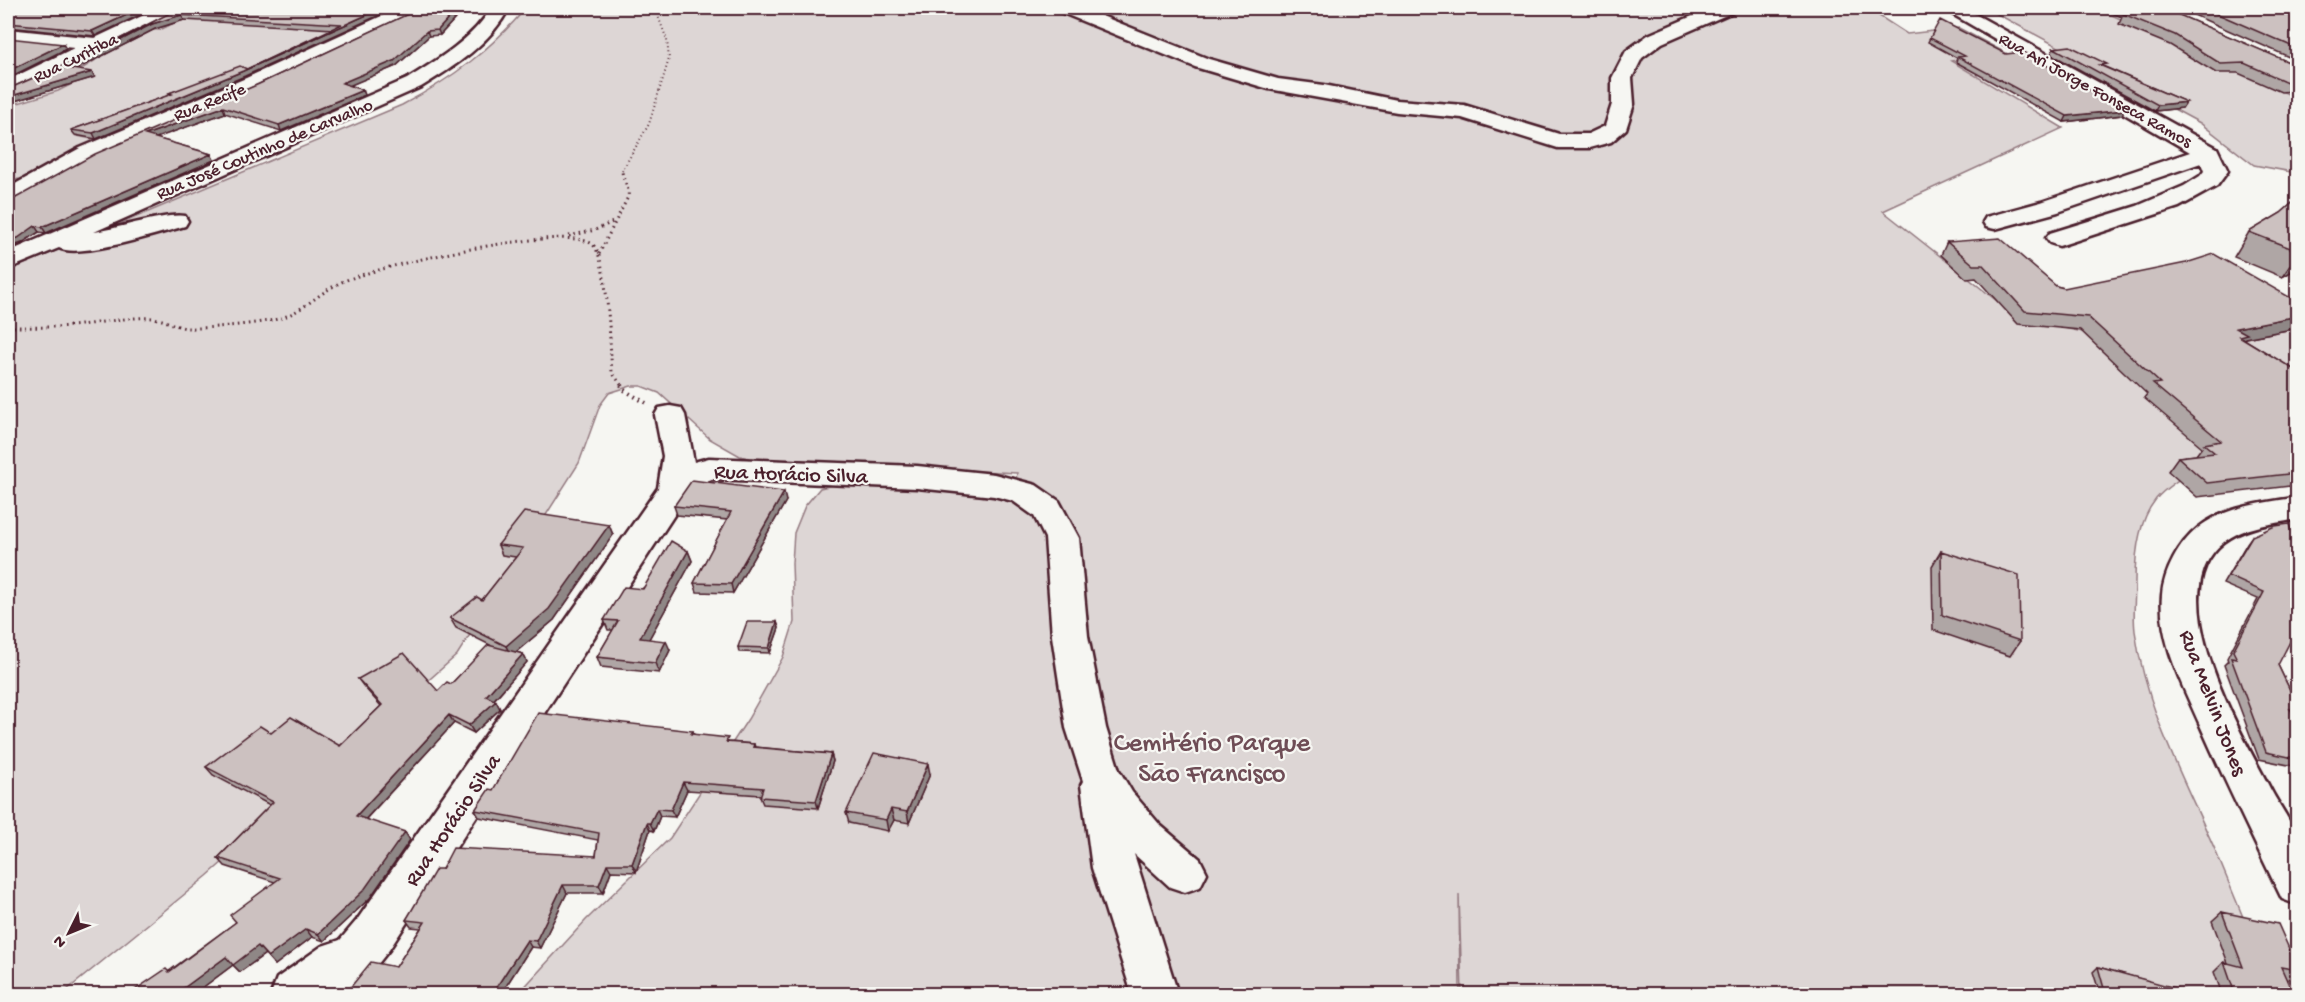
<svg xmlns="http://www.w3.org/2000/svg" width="2305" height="1002" font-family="'Gochi Hand',sans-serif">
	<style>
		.green { fill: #ddd6d5; stroke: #947a80; stroke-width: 1.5 }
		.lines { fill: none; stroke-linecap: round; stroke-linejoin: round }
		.minor-casing { stroke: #4a1f2b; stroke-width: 5 }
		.path-far2 { stroke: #4a1f2b; stroke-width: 2; stroke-dasharray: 1 3; stroke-linecap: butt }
		.path-far1 { stroke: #4a1f2b; stroke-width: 3; stroke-dasharray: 1.5 4; stroke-linecap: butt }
		.path { stroke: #4a1f2b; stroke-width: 4; stroke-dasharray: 1.5 4.5; stroke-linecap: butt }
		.minor { fill: #f6f6f2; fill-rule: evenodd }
		.wall { fill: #afa6a5; stroke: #4a1f2b; stroke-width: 1.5 }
		.shaded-wall { fill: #8f8786; stroke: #4a1f2b; stroke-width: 1.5 }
		.building { fill: #ccc1c0; stroke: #4a1f2b; stroke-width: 1.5 }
		.labels { text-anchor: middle; stroke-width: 4.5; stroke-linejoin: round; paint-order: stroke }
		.far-street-label { font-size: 18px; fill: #4a1f2b; stroke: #f6f6f2 }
		.street-label { font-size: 22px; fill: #4a1f2b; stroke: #f6f6f2 }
		.near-park-label { font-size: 27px; fill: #6f4d56; stroke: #f6f6f2 }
	</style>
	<rect width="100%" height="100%" fill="#f6f6f2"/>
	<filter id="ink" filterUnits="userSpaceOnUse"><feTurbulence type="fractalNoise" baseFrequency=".0167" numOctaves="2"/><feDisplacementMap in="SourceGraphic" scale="12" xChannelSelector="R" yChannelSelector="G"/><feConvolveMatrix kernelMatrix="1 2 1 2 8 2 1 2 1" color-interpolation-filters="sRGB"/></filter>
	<g filter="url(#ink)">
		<path class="green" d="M204,8H403L255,77L240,73L101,124L77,136L102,141L24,180L8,178V106L58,91L90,75L75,73L94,61L79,60L139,29L160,30Z
			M526,8H1867L1907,34L1959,28L2006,53L1951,61L2063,128L1883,211L2020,319L2112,338L2288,299L2297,294V418C2261,437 2180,470 2156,499C2139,520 2135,555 2135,581C2135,598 2133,615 2135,631C2146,711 2184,779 2216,852C2236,899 2255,947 2275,994H1462L1459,894L1460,994H518L586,920L670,838L748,719L783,657L794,622L792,563L794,533L805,506L820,488L851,481L1013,500L1017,473L758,460L740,456L710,439L659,393L641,386H631L609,393L600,405L579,463L457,655L207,876L62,994H8V271L402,105C453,78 489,51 526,8Z
			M1986,8H2096L2297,98V173L2254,165L2200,123Z"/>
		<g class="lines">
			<defs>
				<path id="minor" d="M159,8H182L180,12L108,49L8,94V80L74,48L8,41V29L95,38Z
					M399,8H422L420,12L261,87L97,158L17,203L8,205V188L80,148L246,78Z
					M491,8H509C491,43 454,67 421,87L94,232C115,229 169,212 185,216L188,221L185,226C160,233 79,259 59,248L8,269V252L407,79C436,61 474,38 491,8Z
					M1058,8H1082L1209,59L1278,79L1324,85L1397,100L1464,105L1559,134H1588L1605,126L1612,104V78L1626,51L1648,35L1711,8H1735L1733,12L1662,43L1642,58L1632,78L1634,104L1626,129L1611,142L1589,148H1558L1462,118L1397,112L1269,89L1195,67L1060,12Z
					M1942,8H1964L2217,148L2228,171L2217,186L2179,207L2059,246L2050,243L2046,238L2050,233L2137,206L2184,186L2200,176L2204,171L2201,163L2058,212L1995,229L1986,227L1983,222L1986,217L2041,202L2190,152Z
					M670,406L681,408L685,415L694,462L709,458L917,466L994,474L1036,485L1059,501L1079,538L1088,636L1106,728L1119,770L1132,792L1160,825L1200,859L1207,873L1200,887L1185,892L1170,887L1134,854L1178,994H1132L1092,868L1081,785L1083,781L1066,728L1052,636L1045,538L1034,516L1013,501L994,496L917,488L712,479L695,485L686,497L389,950L354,994H271L277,978L322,946L340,940L357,920L658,488L663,456L655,415L659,408Z
					M2298,497V519C2273,524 2245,526 2224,542C2157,594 2243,736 2272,792C2280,807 2294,825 2298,841C2302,857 2298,887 2298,905L2282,899C2254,841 2226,784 2200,725C2183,686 2158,640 2162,595C2164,571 2179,543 2198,528C2225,506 2265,503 2298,497Z"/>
			</defs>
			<use href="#minor" class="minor-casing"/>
			<path class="path-far2" d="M622,171L649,124L669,59L667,40L655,8"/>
			<path class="path-far1" d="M569,236L595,230L613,222
				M599,254L628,197C630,187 622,180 622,170
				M8,327C32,327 57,328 80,325C103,323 130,316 153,318C164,319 176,327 187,328C206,329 254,324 273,320C301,315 318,292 344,281C380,266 563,223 592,244C608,255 610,349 612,372L622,386"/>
			<path class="path" d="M621,385L624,390L646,403"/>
			<use href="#minor" class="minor"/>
		</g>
		<path class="wall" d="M8,8H155L95,36L8,27Z
			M179,8H395L245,76L96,139L75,135L71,130L170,95L169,93L247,69L333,29L184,20L155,29L76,69L95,77L8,103V89L106,46L178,9Z
			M420,8H465L440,35L429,36L396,66L350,85L363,90L365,95L281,131L225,113L155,138L211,154L214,160L46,233L39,232L22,243L14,199L419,9Z
			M2099,8H2163L2298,66V94L2292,91L2281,92L2238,73H2216L2170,45L2119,24L2122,17Z
			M2178,8H2298V61Z
			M1930,38L2006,54L2122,115L2064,122L1956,62L1957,58L1928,42Z
			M2054,48L2105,67L2186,102L2182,108L2155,111L2051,54Z
			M2298,198V268L2282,277L2234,257L2249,232L2281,213Z
			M1947,242L2056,286L2064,288L2298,328L2245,338L2244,339L2298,372V489H2294L2290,486L2197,497L2168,471L2178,457L2196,455L2202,447L2144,398L2147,394L2080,330L2018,324L1976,278L1967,279L1941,255Z
			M786,501L733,593L697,592L694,583L727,520L677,515L674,506Z
			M609,525L613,535L554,620L516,652L523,654L527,662L494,700L496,701L500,709L474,733L454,723L366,819L410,840L370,898L324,941L312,937L275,965L265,954L240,972L233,965L194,994H129L169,971L236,922L275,882L225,866L218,858L270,805L213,775L206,767L271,733L340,746L381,706L364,687L358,679L438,691L451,684L490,645L456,628L450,618L482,600L516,557L502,555L498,545Z
			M2252,536L2278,665L2298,707V713L2295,716L2298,721V767L2259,759L2224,665L2228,661L2227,658L2258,599L2223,584L2247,543Z
			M688,551L692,561L649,639L670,650L659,673L601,667L597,657L613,630H608L604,620Z
			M1941,551L2020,641L2010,656L1933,630L1932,566Z
			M777,622L779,628L770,653L739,652L738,647Z
			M693,731L694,735L729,742L754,744L755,747L831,754L833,761L818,808L763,804L760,797L761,795L687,790L675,817L660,816L654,831L650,830L636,872L611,871L603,893H567L540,948L531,947L501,994H354L349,989L396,967L421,928L411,927L406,920L442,869L596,856L598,840L479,817L475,810L493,790Z
			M930,774L909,823L894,820L888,831L849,823L846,813Z
			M2222,912L2298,969V971L2287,980L2293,994H2222L2214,972L2224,962L2228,963L2212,921Z
			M2098,967L2194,994H2100L2093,972Z"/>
		<path class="shaded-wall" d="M142,8H155L95,36L92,31Z
			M382,8H395L245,76L96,139L93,133L243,71Z
			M458,8H465L440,35L438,30Z
			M181,15L184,20L155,29L69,73L66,68L152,24Z
			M427,31L429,36L396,66L344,88L342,83Z
			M63,44L66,49L8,78V71Z
			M92,72L95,77L8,103V97Z
			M363,90L365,95L281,131L279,125Z
			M2186,102L2182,108L2155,111L2158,105Z
			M223,107L225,113L148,141L145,135Z
			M2124,110L2122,115L2064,122L2067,116Z
			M211,154L214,160L46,233L42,227Z
			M35,226L39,232L22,243L8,248V241Z
			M2298,254V268L2282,277Z
			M2298,316V328L2245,338L2238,348L2236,328Z
			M784,492L786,501L733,593L731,584Z
			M609,525L613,535L554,620L511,656L506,646Z
			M688,551L692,561L644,648L640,638Z
			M777,622L779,628L770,653L769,648Z
			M666,641L670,650L659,673L655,663Z
			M523,654L527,662L490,704L486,696Z
			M496,701L500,709L474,733L469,725Z
			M449,715L454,723L361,824L356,816Z
			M831,754L833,761L818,808L816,801Z
			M928,764L930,774L909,823L907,812Z
			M683,782L687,790L675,817L671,810Z
			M657,809L660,816L654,831L650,823Z
			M891,809L894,820L888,831L886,820Z
			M647,823L650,830L636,872L632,864Z
			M405,832L410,840L370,898L324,941L318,934Z
			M607,864L611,871L603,893L599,885Z
			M563,885L567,893L540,948L536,941Z
			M306,929L312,937L275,965L268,957Z
			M527,940L531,947L501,994H492Z
			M258,946L265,954L240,972L233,965L194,994H179L181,990L226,957Z
			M418,990L421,994H414Z"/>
		<path class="building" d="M8,8H142L92,31L8,23Z
			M179,8H382L243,71L93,133L71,130L172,94L169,93L240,66L247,69L342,24L181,15L152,24L66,68L92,72L8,97V89L106,46L178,9Z
			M420,8H458L438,30L427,31L394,61L342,83L363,90L279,125L223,107L145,135L211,154L42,227L35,226L18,238L8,241V201L14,199L95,154L259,84L419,9Z
			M2126,8H2163L2298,66V81L2287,82L2244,63L2221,64L2175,35L2123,14L2139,12Z
			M2204,8H2298V49Z
			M1940,20L2006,54L2024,52L2124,110L2067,116L1958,57L1965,56L1930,38Z
			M8,38L63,44L8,71Z
			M2070,46L2107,64L2099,65L2186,102L2158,105L2054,48Z
			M2298,198V251L2249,232L2281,213Z
			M2000,238L2056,286L2064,288L2186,263L2214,254L2298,302V316L2236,328L2247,334L2239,336L2298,372V473L2207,483L2178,457L2215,453L2204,444L2221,441L2153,384L2160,383L2088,317L2025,311L1983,265H1974L1947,242Z
			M692,480L784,492L731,584L694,583L731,512L674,506Z
			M524,512L609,525L549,609L506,646L450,618L477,597L482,600L523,548L498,545Z
			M2289,524L2293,536L2298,535V626L2278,665L2298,707V710L2290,709L2298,721V759L2266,752L2231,658L2237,659L2233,651L2264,592L2228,576L2252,536L2275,526Z
			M671,541L688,551L640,638L666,641L655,663L597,657L618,621L604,620L624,587L643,589Z
			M1941,551L2019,575L2020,641L1942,615Z
			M747,622H777L769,648L738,647Z
			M488,645L523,654L486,696L496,701L469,725L449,715L356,816L405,832L364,890L318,934L306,929L268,957L258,946L233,965L226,957L181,990L183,992L179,994H129L166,969L169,972L236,922L230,915L280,878L218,858L273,802L206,767L260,726L271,733L291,717L340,746L382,705L358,679L404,653L438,691L447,682L451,684Z
			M538,713L693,731L691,734L728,738L726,742L754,744L753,747L831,754L816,801L760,797L763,788L683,782L671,810L657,809L650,823H647L632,864H607L599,885H563L536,941L527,940L492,994H438L418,990L414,994H376L349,989L371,962L396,967L425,922L406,920L436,869H442L453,848L596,856L599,833L475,810L489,789L493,790Z
			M874,753L928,764L907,812L891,809L886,820L846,813Z
			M2222,912L2278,924L2298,969V970L2281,967L2293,994H2235L2224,962L2243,967Z
			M2098,967L2194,993V994H2116L2105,992Z"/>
	</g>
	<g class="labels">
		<g class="far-street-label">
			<text transform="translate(75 57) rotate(-26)" y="6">Rua Curitiba</text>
			<text transform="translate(2096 89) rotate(29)" y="6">Rua Ari Jorge Fonseca Ramos</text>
			<text transform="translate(209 101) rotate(-22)" y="6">Rua Recife</text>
			<text transform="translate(264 148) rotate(-23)" y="6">Rua José Coutinho de Carvalho</text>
		</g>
		<g class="street-label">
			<text transform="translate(791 472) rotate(2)" y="8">Rua Horácio Silva</text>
			<text transform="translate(2215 702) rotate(69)" y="8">Rua Melvin Jones</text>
			<text transform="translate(451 819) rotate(-56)" y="8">Rua Horácio Silva</text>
		</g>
		<g class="near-park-label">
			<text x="1212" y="750">Cemitério Parque<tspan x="1212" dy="31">São Francisco</tspan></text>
		</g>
	</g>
	<rect width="2305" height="1002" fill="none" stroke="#f6f6f2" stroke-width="30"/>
	<rect x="15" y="15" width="2275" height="972" fill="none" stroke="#4a1f2b" stroke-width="2" filter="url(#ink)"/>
	<g transform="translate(69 933) rotate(227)" stroke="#f6f6f2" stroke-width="4.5" paint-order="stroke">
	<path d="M0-4.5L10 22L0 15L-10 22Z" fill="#4a1f2b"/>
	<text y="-9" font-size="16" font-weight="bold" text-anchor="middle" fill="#4a1f2b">N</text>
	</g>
</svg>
